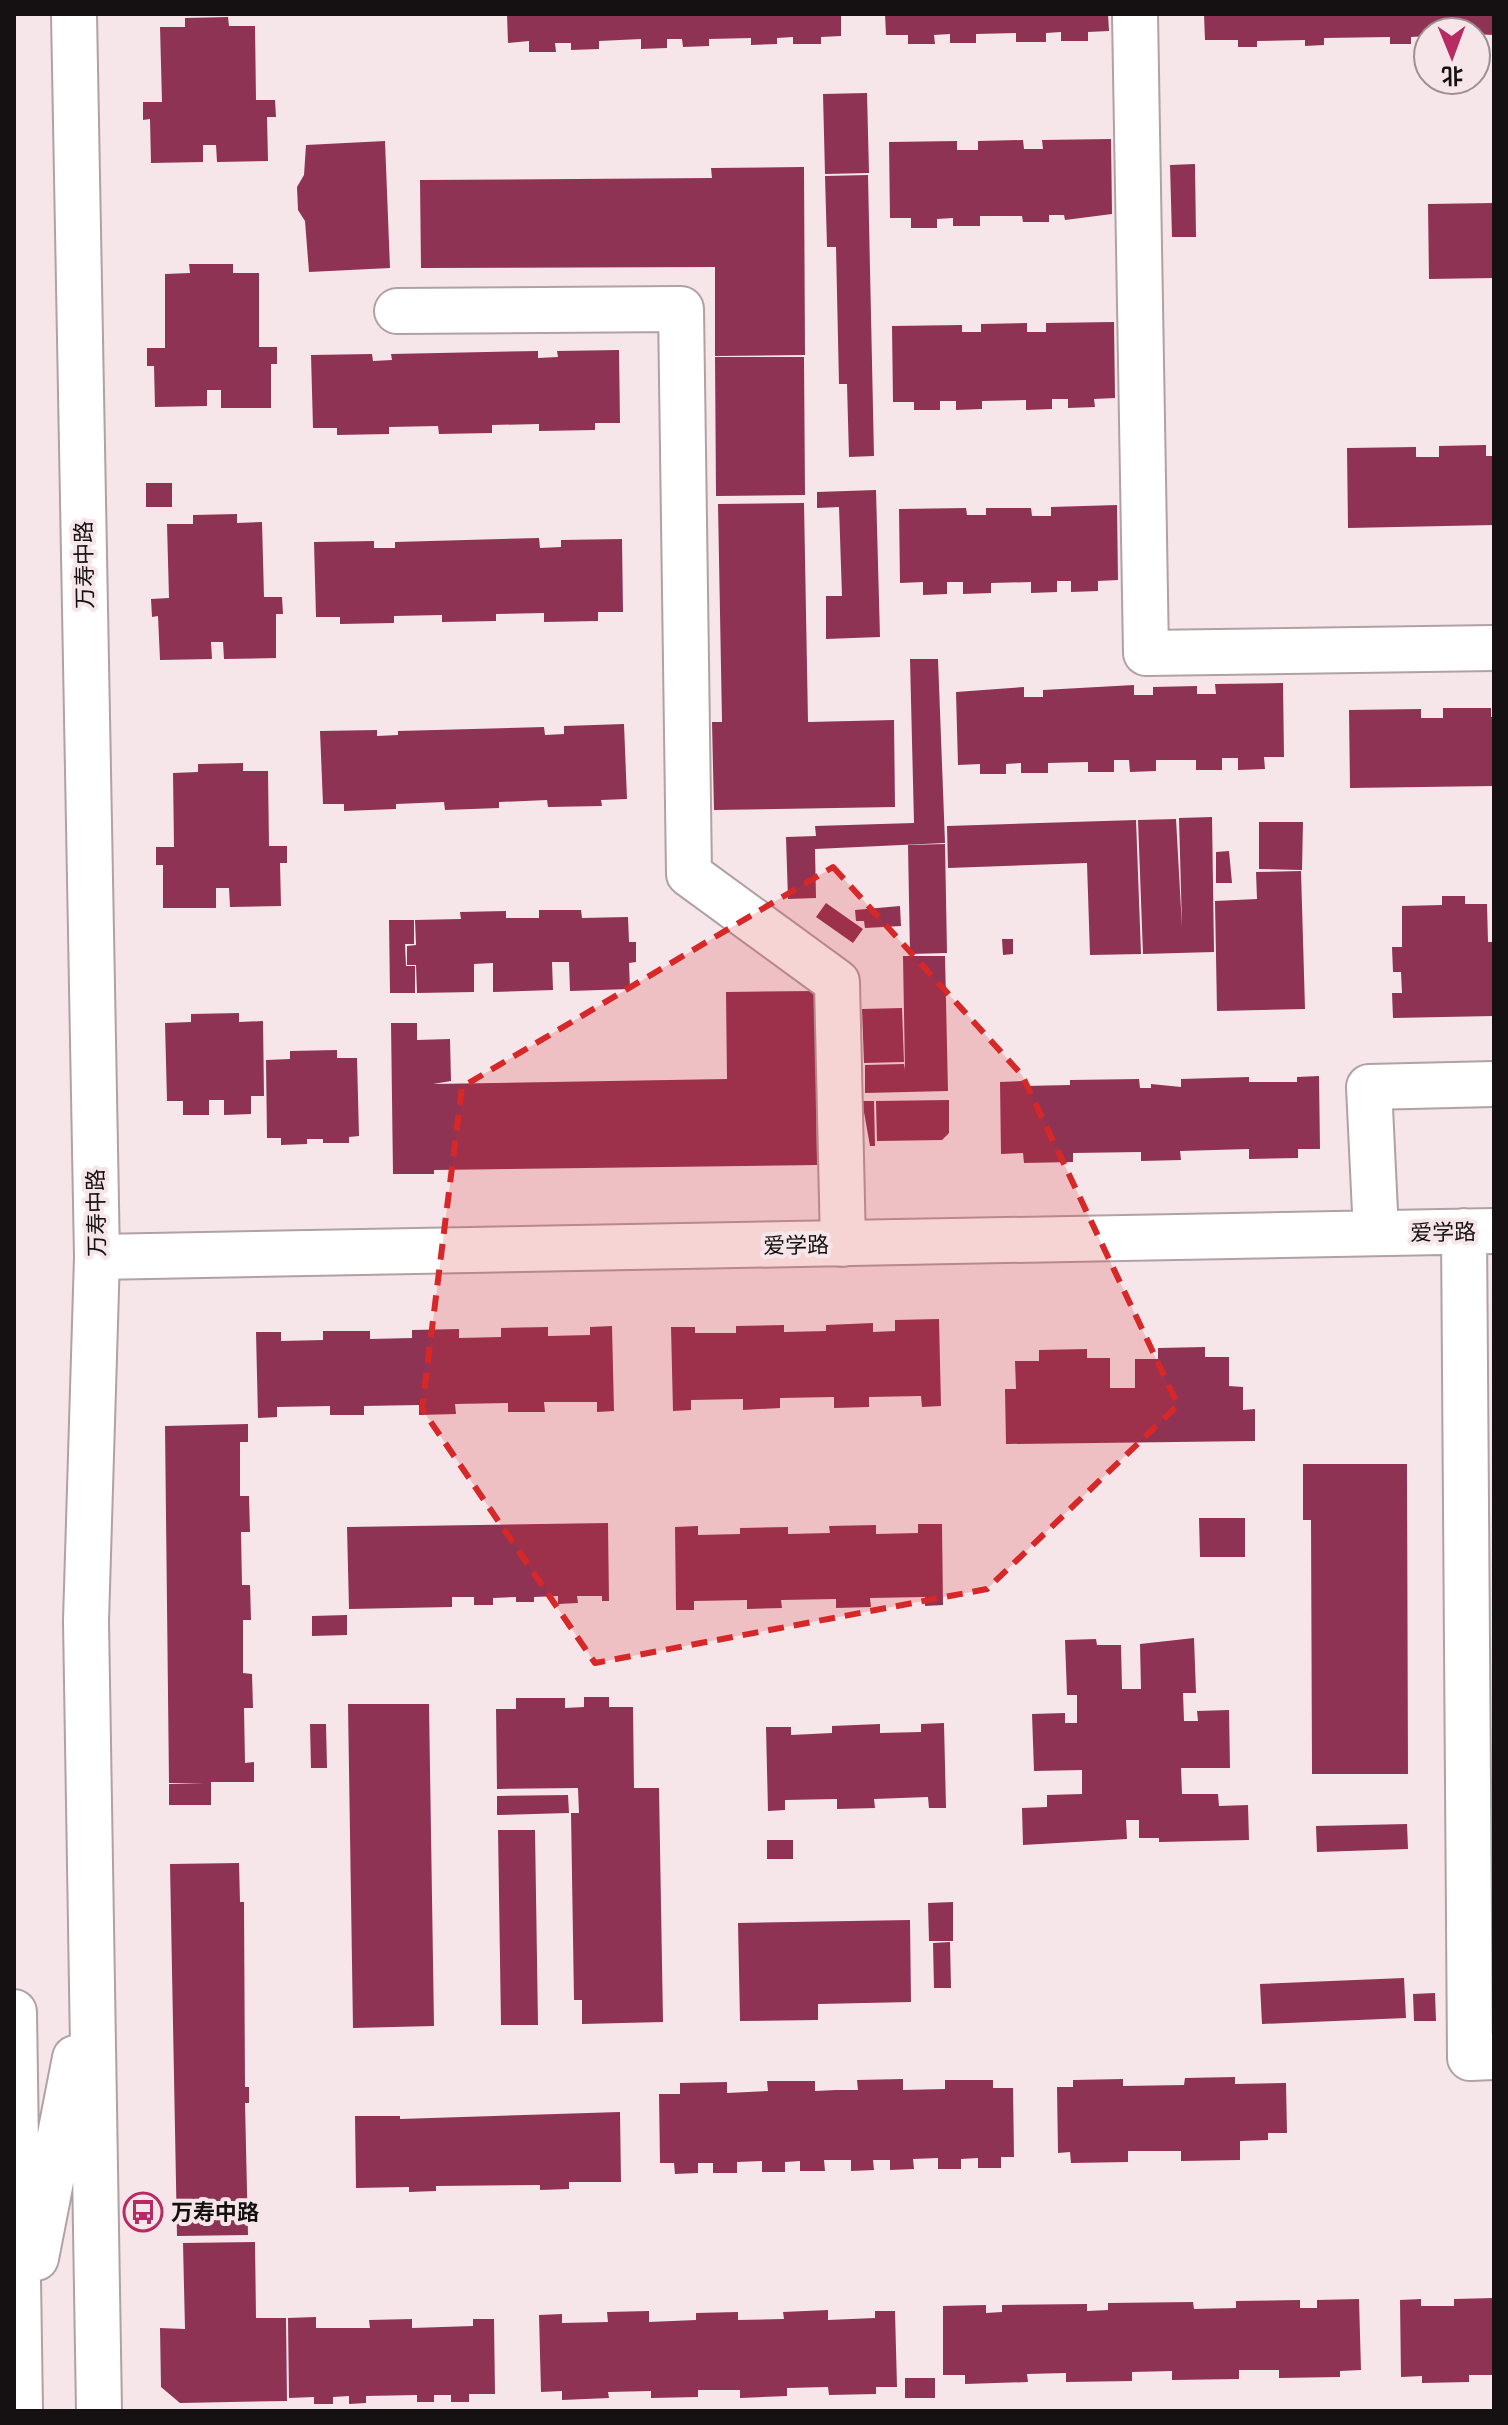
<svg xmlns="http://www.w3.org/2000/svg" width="1508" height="2425" font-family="Manrope,'Noto Sans SC',sans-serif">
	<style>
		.building { fill: #8f3354 }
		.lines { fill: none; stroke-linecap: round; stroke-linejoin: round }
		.minor-casing { stroke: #b0a1a5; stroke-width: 48 }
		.major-casing { stroke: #b0a1a5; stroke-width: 48 }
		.minor { stroke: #fff; stroke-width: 44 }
		.major { stroke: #fff; stroke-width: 44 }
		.marked { fill: #d62828; fill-opacity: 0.2; stroke: #d62828; stroke-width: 6; stroke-dasharray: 16 10; stroke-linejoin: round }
		.labels { text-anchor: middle; stroke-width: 8; stroke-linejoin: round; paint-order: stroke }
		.street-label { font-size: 22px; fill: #151011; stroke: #f6e6ea }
		.poi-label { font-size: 22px; font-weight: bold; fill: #151011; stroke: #f6e6ea; text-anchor: start }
	</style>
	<rect width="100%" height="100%" fill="#f6e6ea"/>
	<path class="building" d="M507,14H841V36L821,37V44H793V37L777,38V44L751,45V38L709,39V46L683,47L682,39H667V48L641,49V39L599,41V49L571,50V43H555L556,52H529V41L508,43Z
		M885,14H1108L1109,31L1088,32V41H1061V32L1046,33V42H1016V33L976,34V43H950V34L934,35L935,44H908V35H886Z
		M1204,14H1494V35L1428,32V36L1411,37V44H1390V37L1324,38V45L1305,46V40L1257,41V47H1238V40H1205Z
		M228,17L229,26H255L256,100H275L276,117H267L268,161L217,162L216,145H203V162L151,163L150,119L143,120V102H162L160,27H185V18Z
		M867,93L869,173L825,174L823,94Z
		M1111,139L1112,214L1065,220L1064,215H1049V222H1023L1022,216H980V226H953V218L937,219V228H911V218H890L889,142L957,141V150H978V141L1023,140L1024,149H1043L1042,140Z
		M385,141L390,268L309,272L305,221L298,210L297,187L304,175L306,145Z
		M1195,164L1196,237H1172L1170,165Z
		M804,167L805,355L715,356V267L421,268L420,180L712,178L711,168Z
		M868,175L874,456L849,457L847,384H839L836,247H827L825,176Z
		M1494,203V278L1429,279L1428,204Z
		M189,264H233V273H259V347H277V364H271V408H221V390H207V406L155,407L154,366H147V348H165V274L190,273Z
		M1114,322L1115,398L1094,399L1095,407L1068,408V399H1052V409L1026,410V400L982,401V409L956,410V401H940V410H914V402H893L892,326L962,325V332H981V324L1027,323V332H1046V323Z
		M619,350L620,423H595V430L539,431V424L492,425V433L439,434L438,426L389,427V434L337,435V428H313L311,355L372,354L373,361L392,360L391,354L538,351V358L558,357L557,351Z
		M715,357H804L805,495L716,496Z
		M1486,445V456H1494V525L1348,528L1347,448L1416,447V457H1439V446Z
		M146,483H172V507H146Z
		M876,490L880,637L826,639V596H842L839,507L817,508V492Z
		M804,503L808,722L894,720L895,807L714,810L712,722H722L718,504Z
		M1117,505L1118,580L1098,581V591L1071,592V581H1057V592L1031,593V582L991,583V593L963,594V582H947V594L923,595V582L900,583L899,509L966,508L967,515H986V508H1031L1032,516H1051V507Z
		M237,514V523L262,522L264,597H282L283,614H276V658L224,659L223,642H211L212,659L160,660L158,616L152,617L151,599L169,598L167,524H193V515Z
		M539,538L540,548L561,547V540L622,539L623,612H598V621L544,622V613L496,614V621L442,622V615L394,616V623L340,624V617H316L314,542L374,541V548H395V542Z
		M910,659H938L945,843L815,849L816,898L788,899L786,837L816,836L815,826L914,823Z
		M1283,683L1284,757H1264L1265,769L1238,770V758H1222V770H1196V760H1156V771L1130,772L1129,760H1114V772H1088V762L1048,763V773H1021V763L1006,764V774H980V764L958,765L956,692L1024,687V697H1043V690L1134,685V695H1153V687L1197,686V694H1216L1215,684Z
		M1443,708H1491V717H1494V786L1350,788L1349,710L1421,709V718H1443Z
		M624,724L627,799L601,800L602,806L548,807L547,800L499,802V808L445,810L444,802L396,804V809L344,811V804H323L320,731L377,730V736L398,735V731L544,727L545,735L564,734V726Z
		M243,763V771H268L269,846H287V863H280L281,906L230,907L229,888H216V908H163V865H156V847H174L173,773L198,772V764Z
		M1212,817L1214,952L1143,954L1138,820L1176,819L1182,927L1179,818Z
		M1136,820L1141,954L1090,955L1087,863L948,868L947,826Z
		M1259,822H1303L1302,870L1259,869Z
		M945,844L947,953L910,954L908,845Z
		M1229,851L1232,883H1216V852Z
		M1301,871L1305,1009L1217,1011L1215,901L1257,899L1256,872Z
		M1442,896H1465V904H1487L1488,942H1494V1016L1393,1018L1392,993H1402L1401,972H1393L1392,947H1402V906L1442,905Z
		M826,903L863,929L853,943L816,917Z
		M900,906L901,926L865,928L864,921H856L855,910Z
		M539,910H581L582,918L628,917L629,942H636V962L629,963L630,989L570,991L569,962H552L553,990L493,992V963L474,964V992L417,993L416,965H407V946L416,945L415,920L461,919L460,912L506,911V918H539Z
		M389,920H414V944H405L406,966H415V993H390Z
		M1002,939H1013V954L1003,955Z
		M903,956H945L948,1091L865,1093V1065L904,1064L905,1070Z
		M815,991L817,1165L434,1170V1174H393L391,1023H417V1040L450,1039L451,1081L433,1084L727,1079L726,992Z
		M902,1008L904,1062L864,1063L862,1009Z
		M239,1013V1022L263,1021L264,1096H251V1114L224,1115V1100H209V1115H183V1101H167L165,1023L191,1022V1014Z
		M337,1050V1058H357L359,1136L349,1137V1143H323V1139H307V1144L281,1145V1138H267L266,1060L290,1059V1051Z
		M1319,1076L1320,1149H1298V1158L1249,1159V1149L1180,1151L1181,1160L1141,1161V1152L1073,1153V1162L1024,1163L1023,1153L1001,1154L1000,1082L1024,1081V1086L1070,1085V1080L1139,1079L1140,1088H1151V1084L1181,1087V1079L1249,1077V1082H1297V1077Z
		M949,1100V1133L942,1140L877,1141L876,1101Z
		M862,1101H874L875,1146H870Z
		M939,1319L941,1406L922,1407L921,1396L869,1397V1407L834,1408V1397L780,1398V1408L743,1410V1399L691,1400V1410L673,1411L671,1327H695V1333H736V1326L784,1325V1332L826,1331V1325L873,1323V1332L895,1331V1320Z
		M612,1326L614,1411L597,1412V1402H544L545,1412H508V1403L455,1404L456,1414L419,1415V1405L364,1406V1415H330V1406L277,1407V1417L258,1418L256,1332H281V1341L323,1340V1331H370V1339L412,1338V1330L459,1329V1338L501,1337V1328L548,1327V1336L590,1335V1327Z
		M1205,1347V1357H1229V1386L1243,1387V1410L1255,1409V1441L1006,1444L1005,1389H1016L1015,1361H1039V1350L1087,1349V1358H1110V1388H1135V1359H1158V1348Z
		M248,1424V1442H240V1496H249L250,1532H241L242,1585H250L251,1620H243V1673L252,1674L253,1708H244L245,1763L254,1762V1782H211V1805H169V1784L205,1783H169L165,1426Z
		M1303,1464H1407L1408,1774H1312L1311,1520H1303Z
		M1199,1518H1245V1557H1200Z
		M608,1523L609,1601H602V1596H577L578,1603L558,1604V1596L534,1597V1602H516V1597L493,1598V1605H474V1597H452V1607L349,1609L347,1527Z
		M918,1524H942L943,1605L925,1606V1597L870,1598L871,1607L836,1608V1599L781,1600L782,1608L747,1609V1600L694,1601V1610H676L675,1527L698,1526V1535L740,1534V1528L788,1527V1534L830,1533L829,1526L876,1525V1534L918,1533Z
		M347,1615V1635L312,1636V1616Z
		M1194,1638L1196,1693H1183L1184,1721H1198L1197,1711L1229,1710L1230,1768H1181L1182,1794H1218L1219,1806L1248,1805L1249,1840L1159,1842V1838H1139V1820H1126L1127,1839L1023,1845L1022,1808L1047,1807V1795L1082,1794V1770L1034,1771L1032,1714L1065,1713V1723H1077V1695H1067L1065,1640L1096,1639L1097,1645H1121L1122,1689H1141L1140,1644Z
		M584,1697H609V1707H633L634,1788H659L663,2022L582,2024V2000H574L571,1813H579L578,1788L497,1789L496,1709H516V1698H565V1708L584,1707Z
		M348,1704H429L434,2026L353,2028Z
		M944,1723L946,1808H929L928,1797L874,1799L875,1808L837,1809V1799L785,1800V1810L768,1811L766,1727H791V1735L832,1733V1726L880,1724V1733L921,1732V1724Z
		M310,1724H326L327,1768H311Z
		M568,1795L569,1813L497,1815V1796Z
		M1407,1824L1408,1849L1317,1852L1316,1826Z
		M498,1830H535L538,2025H501Z
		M767,1840H793V1859H767Z
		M239,1863L240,1902H244L245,2087H249V2103H245L248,2235L177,2236L170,1864Z
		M953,1902V1941H929L928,1903Z
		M910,1920L911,2002L818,2004V2020L740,2021L738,1923Z
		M950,1942L951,1988H934L933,1943Z
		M1404,1978L1406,2018L1262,2024L1260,1984Z
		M1435,1993L1436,2021H1414L1413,1994Z
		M1235,2077V2084L1286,2083L1287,2133H1268V2140L1240,2141V2160L1181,2161V2151H1128V2162L1071,2163L1070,2152L1058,2153L1057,2087H1073V2080L1123,2079V2086L1184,2085L1185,2078Z
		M903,2079V2090L945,2089V2080H993V2088H1013L1014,2157H1001V2168H978V2158L961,2159V2169H938V2158L913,2159L914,2169L890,2170V2160H873L874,2170L851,2171V2160H824L825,2171H800V2161L785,2162V2172H762V2161L737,2162V2173H713V2163H698V2173L675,2174L674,2163H660L659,2094H680V2083L727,2082V2093L768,2091L767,2081H815V2091L836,2090H858L857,2080Z
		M620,2112L621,2182H569V2189L540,2190V2185L436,2186V2191L409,2192V2187L356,2188L355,2116H400V2119Z
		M255,2242L256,2318H286L287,2401L180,2403L161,2387L160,2328L185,2329L183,2243Z
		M1494,2298V2375H1469V2382L1422,2383V2376L1401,2377L1400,2300L1421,2299V2306H1454V2299Z
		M1359,2299L1361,2370L1340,2371V2377L1279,2378V2370H1239V2379L1172,2380V2371L1132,2372V2381L1066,2382V2373L1027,2374L1028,2382L965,2384V2375H943V2306L986,2305V2313L1002,2312V2305L1087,2304V2311L1108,2310V2303L1193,2302L1194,2309L1236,2308V2301L1300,2300V2308H1317V2300Z
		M828,2310V2320L875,2318V2311H895L897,2387H876V2394L829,2395L828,2387L787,2388V2396L740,2398V2390H698V2397L651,2398V2391L608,2392L609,2398L562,2400V2391L541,2392L539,2315L562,2314V2323L608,2322L607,2312L649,2311V2322L696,2320V2313L738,2312V2320L784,2319L783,2312Z
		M316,2317V2328H370L369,2320L412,2319V2328L473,2326V2319H494L495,2394H469V2402H451V2395H434V2402H417V2395L366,2396V2403L349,2404V2396L333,2397V2404H314V2397L289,2398L288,2318Z
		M905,2378H935V2398H905Z"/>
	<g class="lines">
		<defs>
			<path id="minor" d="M1135,14L1146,653L1494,648
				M397,311L681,309L689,874L837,982L843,1244
				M1464,1231L1470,2058L1494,2057
				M1376,1233L1369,1087L1494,1084
				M97,1257L1494,1231"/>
			<path id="major" d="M74,14L97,1257L86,1621L99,2411
				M14,2012L20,2411
				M36,2258L75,2058"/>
		</defs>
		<use href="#minor" class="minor-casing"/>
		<use href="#major" class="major-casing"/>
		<use href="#minor" class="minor"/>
		<use href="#major" class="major"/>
	</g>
	<path class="marked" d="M833,867L1022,1075L1178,1405L987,1589L595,1663L422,1409L462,1087Z"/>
	<defs>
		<symbol id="bus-ring" viewBox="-11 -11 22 22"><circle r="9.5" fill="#f6e6ea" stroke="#b72b65" stroke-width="1.5"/><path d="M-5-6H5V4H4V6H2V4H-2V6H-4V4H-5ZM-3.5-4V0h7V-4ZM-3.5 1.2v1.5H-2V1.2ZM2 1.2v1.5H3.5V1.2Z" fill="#b72b65"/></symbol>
	</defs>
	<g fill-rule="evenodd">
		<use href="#bus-ring" x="121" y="2190" width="44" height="44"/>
	</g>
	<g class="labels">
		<g class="street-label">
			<text transform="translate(84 565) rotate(-91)" y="8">万寿中路</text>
			<text transform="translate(96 1213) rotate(-91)" y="8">万寿中路</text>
			<text transform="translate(1443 1232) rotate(-1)" y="8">爱学路</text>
			<text transform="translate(796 1245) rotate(-1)" y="8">爱学路</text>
		</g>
		<g class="poi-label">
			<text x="171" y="2220">万寿中路</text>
		</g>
	</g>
	<rect width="1508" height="2425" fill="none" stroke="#151011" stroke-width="32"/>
	<g transform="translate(1452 56) rotate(179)"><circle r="38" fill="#f6e6ea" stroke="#9c9093" stroke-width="2"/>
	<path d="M0-6L14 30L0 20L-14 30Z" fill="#b72b65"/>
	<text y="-12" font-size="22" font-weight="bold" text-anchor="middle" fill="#151011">北</text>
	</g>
</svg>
